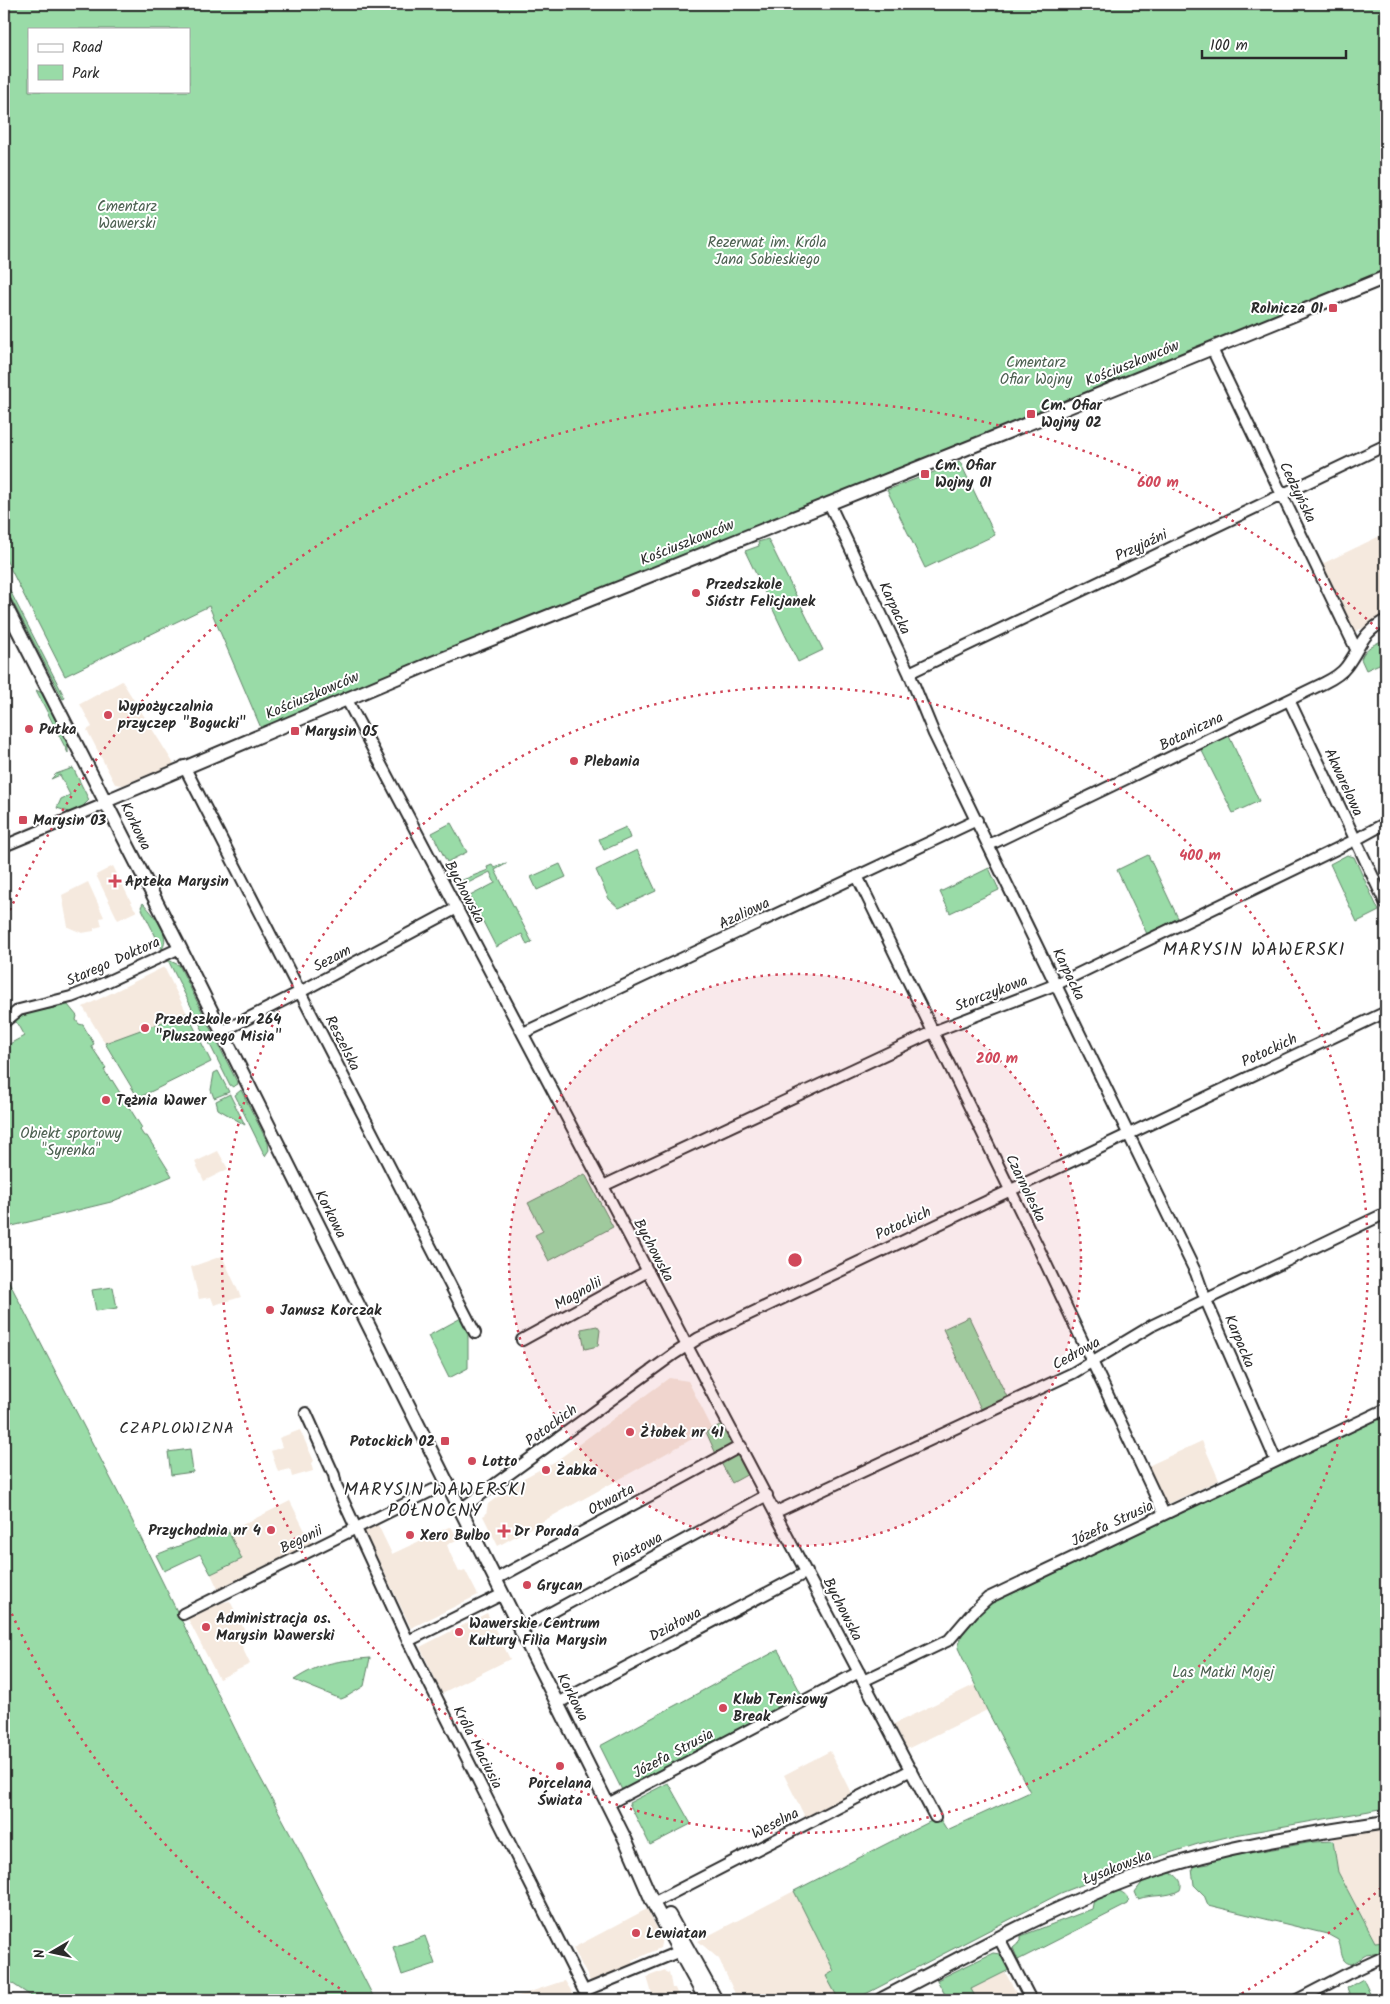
<svg xmlns="http://www.w3.org/2000/svg" width="1390" height="2004" font-family="Kalam,sans-serif">
	<style>
		.built { fill: #f5e9de }
		.green { fill: #99dba7; stroke: #628369; fill-rule: evenodd }
		.lines { fill: none; stroke-linecap: round; stroke-linejoin: round }
		.minor-casing { stroke: #2b2b2b; stroke-width: 14 }
		.tertiary-casing { stroke: #2b2b2b; stroke-width: 16 }
		.minor { stroke: #fff; stroke-width: 10 }
		.tertiary { stroke: #fff; stroke-width: 12 }
		.ring { fill: none; stroke: #d1495b; stroke-width: 2.5; stroke-dasharray: 2.5 5 }
		.poi-dot { fill: #d1495b; stroke: #fff; stroke-width: 2 }
		.labels { text-anchor: middle; stroke-width: 4; stroke-linejoin: round; paint-order: stroke }
		.park-label { font-size: 15px; fill: #4c6050; stroke: #fff }
		.poi-label { font-size: 15px; font-weight: bold; fill: #2b2b2b; stroke: #fff; text-anchor: start }
		.street-label { font-size: 15px; fill: #2b2b2b; stroke: #fff }
		.neighbourhood-label { font-size: 16px; letter-spacing: 1px; fill: #2b2b2b; stroke: #fff }
		.quarter-label { font-size: 18px; letter-spacing: 1px; fill: #2b2b2b; stroke: #fff }
		.centre { fill: #d1495b; stroke: #fff; stroke-width: 2.5 }
		.ring-label { font-size: 15px; text-anchor: middle; font-weight: bold; fill: #d1495b; stroke: #fff; stroke-width: 4; stroke-linejoin: round; paint-order: stroke }
	</style>
	<rect width="100%" height="100%" fill="#fff"/>
	<filter id="ink" filterUnits="userSpaceOnUse"><feTurbulence type="fractalNoise" baseFrequency=".02" numOctaves="2"/><feDisplacementMap in="SourceGraphic" scale="10" xChannelSelector="R" yChannelSelector="G"/><feConvolveMatrix kernelMatrix="1 2 1 2 8 2 1 2 1" color-interpolation-filters="sRGB"/></filter>
	<g filter="url(#ink)">
		<path class="built" d="M1386,533V617L1354,632L1322,564Z
			M122,681L174,764L123,785L115,784L87,730L92,727L80,704Z
			M113,866L134,908L137,911L118,920L96,875Z
			M88,882L104,917L100,918L102,926L94,928V931L82,933L68,927L62,895Z
			M164,967L211,1062L138,1098L83,1007Z
			M218,1151L228,1169L204,1181L195,1162Z
			M222,1256L241,1297L214,1305L211,1297L199,1299L191,1267Z
			M669,1378L688,1381L712,1428L498,1546L483,1516L486,1514L488,1504L520,1480L556,1461Z
			M300,1430L314,1461L311,1463L313,1471L292,1477L290,1469L278,1472L271,1451L282,1447L279,1438Z
			M1202,1441L1219,1480L1166,1505L1148,1466Z
			M290,1501L311,1543L218,1589L211,1574L242,1559L228,1532Z
			M377,1523L392,1554L449,1527L452,1528L458,1539L447,1545L450,1553L459,1572L465,1570L478,1595L411,1628L364,1530Z
			M230,1601L245,1631V1642L242,1647L250,1664L219,1679L188,1619L190,1616L214,1604Z
			M487,1613L510,1659L442,1693L420,1647Z
			M976,1684L987,1710L907,1749L894,1724Z
			M830,1751L852,1795L806,1819L784,1775Z
			M1379,1829L1383,1864H1386V1941L1376,1943L1338,1872L1333,1836Z
			M794,1891L834,1972L827,1976L839,2000H736V1996L719,1959L698,1941Z
			M647,1909L662,1938L660,1948L632,1961L634,1967L591,1983L573,1948Z
			M665,1970L667,1973L669,1972L672,1988H675L677,1993H679V2000H662L659,1996L653,1997L647,1977Z
			M1005,1972L1020,2000H977L971,1989Z
			M565,1981L577,2000H506L560,1982Z"/>
		<path class="green" d="M4,4H1386V271L261,728L209,606L65,676L4,556ZM29,29H189V91H29Z
			M960,462L995,535L925,568L887,490Z
			M768,539L823,650L798,662L745,551L759,546L758,542Z
			M4,579L65,698L63,699L4,585Z
			M1386,639V661L1366,670L1361,659C1365,647 1375,644 1386,639Z
			M36,690L42,693L68,744V753Z
			M1229,736L1259,801L1233,813L1201,749Z
			M73,768L89,800L83,806L84,808L69,812L57,808L61,799L70,795L60,775L51,779L56,774Z
			M451,823L467,852L447,862L432,833Z
			M626,827L630,838L604,850L599,839Z
			M637,850L656,891L619,908L609,899L596,870Z
			M1148,855L1178,918L1147,934L1117,870Z
			M1347,855L1354,857L1379,911L1357,922L1330,864Z
			M506,863V864L495,870L532,942L527,945L522,934L496,947L470,896L495,883L490,872L462,886L460,881L488,870L487,867L492,865L494,868Z
			M560,864L566,877L537,890L531,877Z
			M989,868L999,890L950,913L940,892Z
			M143,903C152,913 172,935 162,949L141,907Z
			M168,960L179,965L238,1084L233,1087L230,1085Z
			M68,1005L77,1016L76,1020L79,1024L83,1025L94,1044L91,1046L106,1068L104,1070L111,1081L112,1080L142,1128L140,1130L144,1136H147L172,1176L111,1202L4,1228V1047L24,1036L15,1020L25,1014Z
			M187,1013L211,1062L138,1098L105,1043Z
			M218,1071L229,1092L214,1098L211,1090L214,1073Z
			M241,1090L268,1143L269,1150L265,1156L235,1095Z
			M230,1094V1095L245,1125L218,1109L216,1101Z
			M585,1174L613,1227L549,1261L535,1235L543,1231L528,1203Z
			M4,1272L128,1512L246,1751L296,1844L375,2000H37L4,1978V1725L11,1713L4,1709Z
			M113,1287L117,1308L96,1311L92,1290Z
			M969,1317L1007,1397L981,1409L943,1329Z
			M461,1318L468,1333V1368L449,1378L428,1336Z
			M597,1326L600,1330L598,1346L585,1349L581,1329Z
			M1386,1416V1808L1235,1835L1198,1844L1135,1864L1061,1893L854,2000H839L826,1976L834,1971L794,1891L939,1817L947,1830L1030,1792L987,1710L958,1648L962,1635L984,1609L994,1602Z
			M726,1422L735,1440L733,1447L717,1456L706,1432Z
			M190,1449L193,1472L171,1475L168,1452Z
			M738,1451L752,1472L732,1483L720,1461Z
			M226,1527L242,1559L211,1574L200,1554L164,1571L156,1555Z
			M778,1650L802,1695L622,1790L600,1746Z
			M370,1658L364,1686L346,1697L341,1699L294,1680C322,1662 337,1661 370,1658Z
			M668,1783L691,1824L650,1845L629,1803Z
			M1333,1841L1338,1872L1375,1942L1386,1941V1952L1366,1955L1352,1964C1339,1963 1343,1950 1338,1940L1327,1934L1208,1905L1204,1895L1194,1885L1192,1869L1194,1866L1208,1864L1215,1859L1313,1842Z
			M1168,1872C1176,1874 1184,1881 1180,1890C1167,1898 1152,1894 1138,1899L1135,1892L1144,1880Z
			M1116,1890C1123,1892 1127,1895 1129,1901L1128,1904L1018,1960L1013,1948L1021,1941V1936L1092,1909L1094,1899Z
			M425,1936L435,1964L402,1975L393,1947Z
			M993,1953L1000,1954L1009,1970L971,1989L977,2000H948L937,1980Z
			M1363,1979L1373,2000H1352L1347,1988Z"/>
		<g class="lines">
			<defs>
				<path id="minor" d="M1212,349L1356,649
					M829,503L909,673L934,734L1196,1273L1205,1298L1276,1461
					M909,673L1386,445
					M346,698L935,1817
					M1289,700L1386,904
					M184,766L475,1333
					M989,845L1324,683C1332,679 1341,674 1346,667C1362,646 1360,634 1386,620
					M4,846L100,806L106,801
					M857,876L1038,1247L1164,1514
					M4,1022L19,1010L71,997L89,990L180,948
					M221,1032L300,992L457,908
					M523,1033L977,820
					M603,1186L933,1032L1057,984L1355,840L1386,823
					M522,1340L648,1271
					M306,1413L334,1475L336,1485L408,1641L584,1991L685,1949
					M461,1509L674,1354L699,1338L1386,1012
					M776,1512L1073,1373L1153,1325L1386,1213
					M496,1579L741,1446
					M183,1614L433,1490
					M521,1629L767,1495
					M408,1641L503,1594
					M863,1681L949,1640L973,1612L988,1598L1386,1409
					M558,1703L807,1572
					M608,1804L859,1672
					M653,1903L911,1770
					M999,1938L1031,2000
					M1297,2000L1347,1974L1386,1956"/>
				<path id="tertiary" d="M4,603L180,948L626,1841L653,1903L706,2000
					M106,801L432,663L1005,433L1386,277
					M669,1915L716,2000
					M880,2000C969,1954 1057,1903 1153,1871C1229,1845 1308,1834 1386,1822"/>
			</defs>
			<use href="#minor" class="minor-casing"/>
			<use href="#tertiary" class="tertiary-casing"/>
			<use href="#minor" class="minor"/>
			<use href="#tertiary" class="tertiary"/>
		</g>
	</g>
	<circle cx="795" cy="1260" r="286" fill="#d1495b" fill-opacity=".12"/>
	<g class="ring">
		<circle cx="795" cy="1260" r="286"/>
		<circle cx="795" cy="1260" r="573"/>
		<path d="M1381 1888A859 859 0 0 1 1231 2000M359 2000A859 859 0 0 1 4 1596M4 924A859 859 0 0 1 1381 632"/>
	</g>
	<g class="poi-dot">
		<rect x="1328" y="303" width="10" height="10" rx="2.5"/>
		<rect x="1026" y="409" width="10" height="10" rx="2.5"/>
		<rect x="920" y="469" width="10" height="10" rx="2.5"/>
		<circle cx="696" cy="593" r="5"/>
		<circle cx="108" cy="715" r="5"/>
		<circle cx="29" cy="729" r="5"/>
		<rect x="290" y="726" width="10" height="10" rx="2.5"/>
		<circle cx="574" cy="761" r="5"/>
		<rect x="18" y="815" width="10" height="10" rx="2.5"/>
		<path d="M112.5 873.5h5v5h5v5h-5v5h-5v-5h-5v-5h5z"/>
		<circle cx="145" cy="1028" r="5"/>
		<circle cx="106" cy="1100" r="5"/>
		<circle cx="270" cy="1310" r="5"/>
		<circle cx="630" cy="1432" r="5"/>
		<rect x="440" y="1436" width="10" height="10" rx="2.5"/>
		<circle cx="472" cy="1461" r="5"/>
		<circle cx="546" cy="1470" r="5"/>
		<circle cx="271" cy="1530" r="5"/>
		<path d="M501.5 1523.5h5v5h5v5h-5v5h-5v-5h-5v-5h5z"/>
		<circle cx="410" cy="1535" r="5"/>
		<circle cx="527" cy="1585" r="5"/>
		<circle cx="206" cy="1627" r="5"/>
		<circle cx="459" cy="1632" r="5"/>
		<circle cx="723" cy="1708" r="5"/>
		<circle cx="560" cy="1766" r="5"/>
		<circle cx="636" cy="1933" r="5"/>
	</g>
	<g class="labels">
		<g class="park-label">
			<text x="127" y="211">Cmentarz<tspan x="127" dy="17">Wawerski</tspan></text>
			<text x="767" y="247">Rezerwat im. Króla<tspan x="767" dy="17">Jana Sobieskiego</tspan></text>
			<text x="1036" y="367">Cmentarz<tspan x="1036" dy="17">Ofiar Wojny</tspan></text>
			<text x="71" y="1138">Obiekt sportowy<tspan x="71" dy="17">"Syrenka"</tspan></text>
			<text x="1223" y="1677">Las Matki Mojej</text>
		</g>
		<g class="poi-label">
			<text x="1323" y="313" text-anchor="end">Rolnicza 01</text>
			<text x="1041" y="410">Cm. Ofiar<tspan x="1041" dy="17">Wojny 02</tspan></text>
			<text x="935" y="470">Cm. Ofiar<tspan x="935" dy="17">Wojny 01</tspan></text>
			<text x="706" y="589">Przedszkole<tspan x="706" dy="17">Sióstr Felicjanek</tspan></text>
			<text x="118" y="711">Wypożyczalnia<tspan x="118" dy="17">przyczep "Bogucki"</tspan></text>
			<text x="39" y="734">Putka</text>
			<text x="305" y="736">Marysin 05</text>
			<text x="584" y="766">Plebania</text>
			<text x="33" y="825">Marysin 03</text>
			<text x="125" y="886">Apteka Marysin</text>
			<text x="155" y="1024">Przedszkole nr 264<tspan x="155" dy="17">"Pluszowego Misia"</tspan></text>
			<text x="116" y="1105">Tężnia Wawer</text>
			<text x="280" y="1315">Janusz Korczak</text>
			<text x="640" y="1437">Żłobek nr 41</text>
			<text x="435" y="1446" text-anchor="end">Potockich 02</text>
			<text x="482" y="1466">Lotto</text>
			<text x="556" y="1475">Żabka</text>
			<text x="261" y="1535" text-anchor="end">Przychodnia nr 4</text>
			<text x="514" y="1536">Dr Porada</text>
			<text x="420" y="1540">Xero Bulbo</text>
			<text x="537" y="1590">Grycan</text>
			<text x="216" y="1623">Administracja os.<tspan x="216" dy="17">Marysin Wawerski</tspan></text>
			<text x="469" y="1628">Wawerskie Centrum<tspan x="469" dy="17">Kultury Filia Marysin</tspan></text>
			<text x="733" y="1704">Klub Tenisowy<tspan x="733" dy="17">Break</tspan></text>
			<text x="560" y="1788" text-anchor="middle">Porcelana<tspan x="560" dy="17">Świata</tspan></text>
			<text x="646" y="1938">Lewiatan</text>
		</g>
		<g class="street-label">
			<text transform="translate(1132 363) rotate(-22)" y="5">Kościuszkowców</text>
			<text transform="translate(1298 492) rotate(64)" y="5">Cedzyńska</text>
			<text transform="translate(687 542) rotate(-22)" y="5">Kościuszkowców</text>
			<text transform="translate(1141 545) rotate(-25)" y="5">Przyjaźni</text>
			<text transform="translate(895 608) rotate(65)" y="5">Karpacka</text>
			<text transform="translate(312 695) rotate(-23)" y="5">Kościuszkowców</text>
			<text transform="translate(1191 731) rotate(-26)" y="5">Botaniczna</text>
			<text transform="translate(1344 782) rotate(65)" y="5">Akwarelowa</text>
			<text transform="translate(136 826) rotate(64)" y="5">Korkowa</text>
			<text transform="translate(465 892) rotate(62)" y="5">Bychowska</text>
			<text transform="translate(744 913) rotate(-25)" y="5">Azaliowa</text>
			<text transform="translate(332 958) rotate(-28)" y="5">Sezam</text>
			<text transform="translate(113 961) rotate(-24)" y="5">Starego Doktora</text>
			<text transform="translate(1069 974) rotate(64)" y="5">Karpacka</text>
			<text transform="translate(991 993) rotate(-21)" y="5">Storczykowa</text>
			<text transform="translate(343 1043) rotate(63)" y="5">Reszelska</text>
			<text transform="translate(1269 1050) rotate(-25)" y="5">Potockich</text>
			<text transform="translate(1026 1188) rotate(64)" y="5">Czarnoleska</text>
			<text transform="translate(331 1214) rotate(63)" y="5">Korkowa</text>
			<text transform="translate(903 1223) rotate(-25)" y="5">Potockich</text>
			<text transform="translate(654 1250) rotate(62)" y="5">Bychowska</text>
			<text transform="translate(578 1293) rotate(-29)" y="5">Magnolii</text>
			<text transform="translate(1240 1341) rotate(67)" y="5">Karpacka</text>
			<text transform="translate(1076 1353) rotate(-29)" y="5">Cedrowa</text>
			<text transform="translate(551 1425) rotate(-36)" y="5">Potockich</text>
			<text transform="translate(611 1499) rotate(-28)" y="5">Otwarta</text>
			<text transform="translate(1112 1523) rotate(-25)" y="5">Józefa Strusia</text>
			<text transform="translate(301 1539) rotate(-26)" y="5">Begonii</text>
			<text transform="translate(637 1549) rotate(-29)" y="5">Piastowa</text>
			<text transform="translate(843 1609) rotate(63)" y="5">Bychowska</text>
			<text transform="translate(675 1624) rotate(-28)" y="5">Działowa</text>
			<text transform="translate(573 1697) rotate(63)" y="5">Korkowa</text>
			<text transform="translate(478 1747) rotate(63)" y="5">Króla Maciusia</text>
			<text transform="translate(673 1753) rotate(-28)" y="5">Józefa Strusia</text>
			<text transform="translate(775 1823) rotate(-27)" y="5">Weselna</text>
			<text transform="translate(1117 1867) rotate(-21)" y="5">Łysakowska</text>
		</g>
		<g class="neighbourhood-label">
			<text x="177" y="1433">CZAPLOWIZNA</text>
		</g>
		<g class="quarter-label">
			<text x="1254" y="955">MARYSIN WAWERSKI</text>
			<text x="435" y="1495">MARYSIN WAWERSKI<tspan x="435" dy="21">PÓŁNOCNY</tspan></text>
		</g>
	</g>
	<circle cx="795" cy="1260" r="8" class="centre"/>
	<g class="ring-label">
		<text x="1158" y="487">600 m</text>
		<text x="1200" y="860">400 m</text>
		<text x="997" y="1063">200 m</text>
	</g>
	<rect width="1390" height="2004" fill="none" stroke="#fff" stroke-width="20"/>
	<rect x="10" y="10" width="1370" height="1984" fill="none" stroke="#2b2b2b" stroke-width="2" filter="url(#ink)"/>
	<rect x="28" y="28" width="162" height="65" fill="#ffffff" stroke="#aaaaaa"/>
	<rect x="38" y="44" width="25" height="8" fill="#ffffff" stroke="#aaaaaa"/>
	<text x="72" y="52" font-size="15" fill="#2b2b2b">Road</text>
	<rect x="38" y="65" width="25" height="15" fill="#99dba7" stroke="#aaaaaa"/>
	<text x="72" y="78" font-size="15" fill="#2b2b2b">Park</text>
	<g transform="translate(52 1952) rotate(261)" stroke="#ffffff" stroke-width="4" paint-order="stroke">
	<path d="M0-4L9 19L0 12L-9 19Z" fill="#2b2b2b"/>
	<text y="-8" font-size="14" font-weight="bold" text-anchor="middle" fill="#2b2b2b">N</text>
	</g>
	<path d="M1202 50v8h144v-8" fill="none" stroke="#2b2b2b" stroke-width="2.5"/>
	<text x="1210" y="50" font-size="15" fill="#2b2b2b" stroke="#ffffff" stroke-width="4" paint-order="stroke">100 m</text>
</svg>
